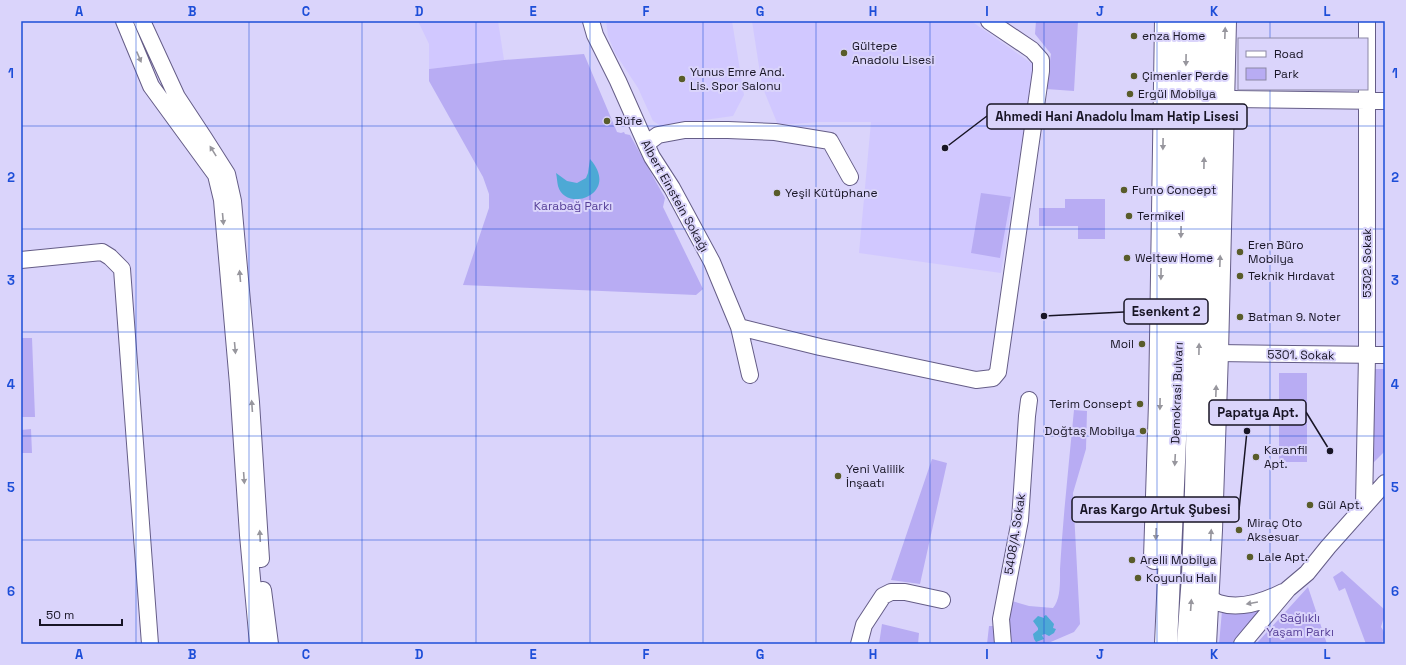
<svg xmlns="http://www.w3.org/2000/svg" width="1406" height="665" font-family="'Space Grotesk',sans-serif">
	<style>
		.built { fill: #d1c8ff }
		.green { fill: #b8acf3 }
		.water { fill: #4da9d5 }
		.lines { fill: none; stroke-linecap: round; stroke-linejoin: round }
		.minor-casing { stroke: #655d87; stroke-width: 18 }
		.highway-casing { stroke: #655d87; stroke-width: 24 }
		.minor { stroke: #fff; stroke-width: 16 }
		.highway { stroke: #fff; stroke-width: 22 }
		.oneway { fill: #97969d }
		.grid { fill: none; stroke: #1d4ed8; stroke-width: 1; stroke-opacity: 0.55 }
		.poi-dot { fill: #595c2a; stroke: #dad4fb; stroke-width: 1.5 }
		.labels { text-anchor: middle; stroke-width: 4; stroke-linejoin: round; paint-order: stroke }
		.poi-label { font-size: 12px; fill: #181525; stroke: #dad4fb; text-anchor: start }
		.street-label { font-size: 12px; fill: #181525; stroke: #dad4fb }
		.park-label { font-size: 12px; fill: #584199; stroke: #dad4fb }
		.leader { fill: none; stroke: #181525; stroke-width: 1.5 }
		.callout-dot { fill: #181525; stroke: #dad4fb; stroke-width: 1.5 }
		.callout { fill: #dad4fb; stroke: #181525; stroke-width: 1.5 }
		.callout-label { font-size: 13px; text-anchor: middle; font-weight: bold; fill: #181525 }
		.neatline { fill: none; stroke: #1d4ed8; stroke-width: 1.5 }
		.grid-label { font-size: 13px; text-anchor: middle; font-weight: bold; fill: #1d4ed8 }
	</style>
	<rect width="100%" height="100%" fill="#dad4fb"/>
	<path class="built" d="M418,21H498L504,60L429,69V44Z
		M606,21H732L744,95L733,116L661,126L653,121L638,88L615,53L608,36Z
		M752,21H971L1034,65L1001,273L859,253L871,122H818L778,125L762,86Z"/>
	<path class="green" d="M1036,21H1078L1074,91L1046,89L1051,54L1035,34Z
		M584,54L617,132L621,133L624,132L625,134L630,135L665,198L663,207L703,289L696,295L463,285L489,208V194L483,177L429,81V69L504,60Z
		M981,193L1011,197L1000,258L971,253Z
		M1065,199H1105V239H1078V226H1039V208H1065Z
		M21,338H32L35,417H21Z
		M1373,369H1385V451L1371,465Z
		M1279,373H1307V462H1279Z
		M1074,410L1087,411L1086,449L1073,493L1080,624L1074,632L1046,644H1011L1009,623L1012,601L1029,606L1053,608C1061,599 1060,581 1060,569C1063,516 1069,463 1074,410Z
		M31,429L32,453H21V430Z
		M932,459L947,463L920,584L891,580Z
		M1342,571L1385,610V619L1383,620L1381,627C1386,634 1386,637 1381,644H1366L1345,588L1339,591L1333,577Z
		M1308,587L1327,644H1256Z
		M1266,605L1257,620L1231,644H1219L1222,611Z
		M882,624L919,633L918,644H879Z
		M989,626H998V644H987Z"/>
	<path class="water" d="M590,159C621,194 566,214 558,186C557,182 557,177 556,173L567,181L577,183L586,178L588,173Z
		M1046,615L1054,624L1053,628L1056,629L1054,633L1049,636L1045,634L1042,635L1044,639L1036,642L1034,639L1033,634L1038,630V628L1033,621L1038,616L1044,618V616Z"/>
	<g class="lines">
		<defs>
			<path id="minor" d="M124,21L151,86L216,175L222,200L238,384L248,535L258,644
				M142,21L177,97L204,138L227,174L233,201L251,402L261,559
				M591,21L595,35L618,81L646,144L652,157L672,188L712,262L739,327L750,375
				M1233,99L1385,101
				M646,144L658,135L685,130H728L775,132L830,141L850,177
				M21,260L102,252L110,257L122,269L150,644
				M739,327L820,347L976,380L993,378L998,372L1041,71V60L1032,50L989,21
				M1217,353L1385,355
				M1364,505L1367,355V21
				M263,590L270,644
				M1208,597C1212,599 1215,602 1219,603C1240,610 1265,601 1283,592
				M859,644L864,625L883,596L891,592H905L942,600
				M1003,644L1001,619L1020,520L1027,416L1029,400
				M1242,644L1288,589L1307,573L1328,547L1385,483"/>
			<path id="highway" d="M1155,558L1160,403L1166,21
				M1166,644L1180,326L1181,234L1187,21
				M1188,644L1193,576L1196,491L1207,21
				M1205,644L1211,530L1217,353L1225,21"/>
		</defs>
		<use href="#minor" class="minor-casing"/>
		<use href="#highway" class="highway-casing"/>
		<use href="#minor" class="minor"/>
		<use href="#highway" class="highway"/>
	</g>
	<defs><path id="oneway-solid" d="M-6-.8H1V-3.2L6.5 0L1 3.2V.8H-6Z"/></defs>
	<g class="oneway">
		<use href="#oneway-solid" transform="translate(1225 33) rotate(-88)"/>
		<use href="#oneway-solid" transform="translate(139 57) rotate(67)"/>
		<use href="#oneway-solid" transform="translate(1186 60) rotate(91)"/>
		<use href="#oneway-solid" transform="translate(1163 144) rotate(91)"/>
		<use href="#oneway-solid" transform="translate(213 151) rotate(-122)"/>
		<use href="#oneway-solid" transform="translate(1204 163) rotate(-89)"/>
		<use href="#oneway-solid" transform="translate(223 219) rotate(85)"/>
		<use href="#oneway-solid" transform="translate(1181 232) rotate(91)"/>
		<use href="#oneway-solid" transform="translate(1220 261) rotate(-88)"/>
		<use href="#oneway-solid" transform="translate(1161 274) rotate(91)"/>
		<use href="#oneway-solid" transform="translate(240 276) rotate(-95)"/>
		<use href="#oneway-solid" transform="translate(235 348) rotate(85)"/>
		<use href="#oneway-solid" transform="translate(1199 349) rotate(-89)"/>
		<use href="#oneway-solid" transform="translate(1216 391) rotate(-88)"/>
		<use href="#oneway-solid" transform="translate(1160 404) rotate(91)"/>
		<use href="#oneway-solid" transform="translate(252 406) rotate(-94)"/>
		<use href="#oneway-solid" transform="translate(1175 460) rotate(93)"/>
		<use href="#oneway-solid" transform="translate(244 478) rotate(86)"/>
		<use href="#oneway-solid" transform="translate(1156 534) rotate(92)"/>
		<use href="#oneway-solid" transform="translate(1211 535) rotate(-87)"/>
		<use href="#oneway-solid" transform="translate(260 536) rotate(-93)"/>
		<use href="#oneway-solid" transform="translate(1252 603) rotate(170)"/>
		<use href="#oneway-solid" transform="translate(1191 605) rotate(-86)"/>
	</g>
	<path class="grid" d="M136,21V644M249,21V644M362,21V644M476,21V644M590,21V644M703,21V644M816,21V644M930,21V644M1044,21V644M1157,21V644M1270,21V39M1270,89V644M21,126H1385M21,229H1385M21,332H1385M21,436H1385M21,540H1385"/>
	<g class="poi-dot">
		<circle cx="1134" cy="36" r="4"/>
		<circle cx="844" cy="53" r="4"/>
		<circle cx="1134" cy="76" r="4"/>
		<circle cx="682" cy="79" r="4"/>
		<circle cx="1130" cy="94" r="4"/>
		<circle cx="607" cy="121" r="4"/>
		<circle cx="1124" cy="190" r="4"/>
		<circle cx="777" cy="193" r="4"/>
		<circle cx="1129" cy="216" r="4"/>
		<circle cx="1240" cy="252" r="4"/>
		<circle cx="1127" cy="258" r="4"/>
		<circle cx="1240" cy="276" r="4"/>
		<circle cx="1240" cy="317" r="4"/>
		<circle cx="1142" cy="344" r="4"/>
		<circle cx="1140" cy="404" r="4"/>
		<circle cx="1143" cy="431" r="4"/>
		<circle cx="1256" cy="457" r="4"/>
		<circle cx="838" cy="476" r="4"/>
		<circle cx="1310" cy="505" r="4"/>
		<circle cx="1239" cy="530" r="4"/>
		<circle cx="1250" cy="557" r="4"/>
		<circle cx="1132" cy="560" r="4"/>
		<circle cx="1138" cy="578" r="4"/>
	</g>
	<g class="labels">
		<g class="poi-label">
			<text x="1142" y="40">enza Home</text>
			<text x="852" y="50">Gültepe<tspan x="852" dy="14">Anadolu Lisesi</tspan></text>
			<text x="690" y="76">Yunus Emre And.<tspan x="690" dy="14">Lis. Spor Salonu</tspan></text>
			<text x="1142" y="80">Çimenler Perde</text>
			<text x="1138" y="98">Ergül Mobilya</text>
			<text x="615" y="125">Büfe</text>
			<text x="1132" y="194">Fumo Concept</text>
			<text x="785" y="197">Yeşil Kütüphane</text>
			<text x="1137" y="220">Termikel</text>
			<text x="1248" y="249">Eren Büro<tspan x="1248" dy="14">Mobilya</tspan></text>
			<text x="1135" y="262">Weltew Home</text>
			<text x="1248" y="280">Teknik Hırdavat</text>
			<text x="1248" y="321">Batman 9. Noter</text>
			<text x="1134" y="348" text-anchor="end">Moil</text>
			<text x="1132" y="408" text-anchor="end">Terim Consept</text>
			<text x="1135" y="435" text-anchor="end">Doğtaş Mobilya</text>
			<text x="1264" y="454">Karanfil<tspan x="1264" dy="14">Apt.</tspan></text>
			<text x="846" y="473">Yeni Valilik<tspan x="846" dy="14">İnşaatı</tspan></text>
			<text x="1318" y="509">Gül Apt.</text>
			<text x="1247" y="527">Miraç Oto<tspan x="1247" dy="14">Aksesuar</tspan></text>
			<text x="1258" y="561">Lale Apt.</text>
			<text x="1140" y="564">Arelli Mobilya</text>
			<text x="1146" y="582">Koyunlu Halı</text>
		</g>
		<g class="street-label">
			<text transform="translate(675 196) rotate(61)" y="4">Albert Einstein Sokağı</text>
			<text transform="translate(1367 263) rotate(-90)" y="4">5302. Sokak</text>
			<text transform="translate(1301 355) rotate(1)" y="4">5301. Sokak</text>
			<text transform="translate(1177 393) rotate(-88)" y="4">Demokrasi Bulvarı</text>
			<text transform="translate(1015 534) rotate(-81)" y="4">5408/A. Sokak</text>
		</g>
		<g class="park-label">
			<text x="573" y="210">Karabağ Parkı</text>
			<text x="1300" y="622">Sağlıklı<tspan x="1300" dy="14">Yaşam Parkı</tspan></text>
		</g>
	</g>
	<path class="leader" d="M945 148L987 116M1044 316L1124 312M1330 451L1306 412M1247 431L1239 510"/>
	<g class="callout-dot">
		<circle cx="945" cy="148" r="4"/>
		<circle cx="1044" cy="316" r="4"/>
		<circle cx="1330" cy="451" r="4"/>
		<circle cx="1247" cy="431" r="4"/>
	</g>
	<g class="callout">
		<rect x="987" y="104" width="260" height="25" rx="4"/>
		<rect x="1124" y="299" width="84" height="25" rx="4"/>
		<rect x="1209" y="400" width="97" height="25" rx="4"/>
		<rect x="1072" y="497" width="167" height="25" rx="4"/>
	</g>
	<g class="callout-label">
		<text x="1117" y="121">Ahmedi Hani Anadolu İmam Hatip Lisesi</text>
		<text x="1166" y="316">Esenkent 2</text>
		<text x="1258" y="417">Papatya Apt.</text>
		<text x="1155" y="514">Aras Kargo Artuk Şubesi</text>
	</g>
	<rect width="1406" height="665" fill="none" stroke="#dad4fb" stroke-width="44"/>
	<rect x="1238" y="38" width="130" height="52" fill="#dad4fb" stroke="#8c88a5"/>
	<rect x="1246" y="51" width="20" height="6" fill="#ffffff" stroke="#8c88a5"/>
	<text x="1274" y="58" font-size="12" fill="#181525">Road</text>
	<rect x="1246" y="68" width="20" height="12" fill="#b8acf3" stroke="#8c88a5"/>
	<text x="1274" y="78" font-size="12" fill="#181525">Park</text>
	<path d="M40 619v6h82v-6" fill="none" stroke="#181525" stroke-width="2"/>
	<text x="46" y="619" font-size="12" fill="#181525" stroke="#dad4fb" stroke-width="3" paint-order="stroke">50 m</text>
	<rect x="22" y="22" width="1362" height="621" class="neatline"/>
	<g class="grid-label">
		<text x="79" y="16">A</text>
		<text x="192" y="16">B</text>
		<text x="306" y="16">C</text>
		<text x="419" y="16">D</text>
		<text x="533" y="16">E</text>
		<text x="646" y="16">F</text>
		<text x="760" y="16">G</text>
		<text x="873" y="16">H</text>
		<text x="987" y="16">I</text>
		<text x="1100" y="16">J</text>
		<text x="1214" y="16">K</text>
		<text x="1327" y="16">L</text>
		<text x="11" y="78">1</text>
		<text x="1395" y="78">1</text>
		<text x="11" y="182">2</text>
		<text x="1395" y="182">2</text>
		<text x="11" y="285">3</text>
		<text x="1395" y="285">3</text>
		<text x="11" y="389">4</text>
		<text x="1395" y="389">4</text>
		<text x="11" y="492">5</text>
		<text x="1395" y="492">5</text>
		<text x="11" y="596">6</text>
		<text x="1395" y="596">6</text>
		<text x="79" y="659">A</text>
		<text x="192" y="659">B</text>
		<text x="306" y="659">C</text>
		<text x="419" y="659">D</text>
		<text x="533" y="659">E</text>
		<text x="646" y="659">F</text>
		<text x="760" y="659">G</text>
		<text x="873" y="659">H</text>
		<text x="987" y="659">I</text>
		<text x="1100" y="659">J</text>
		<text x="1214" y="659">K</text>
		<text x="1327" y="659">L</text>
	</g>
</svg>
